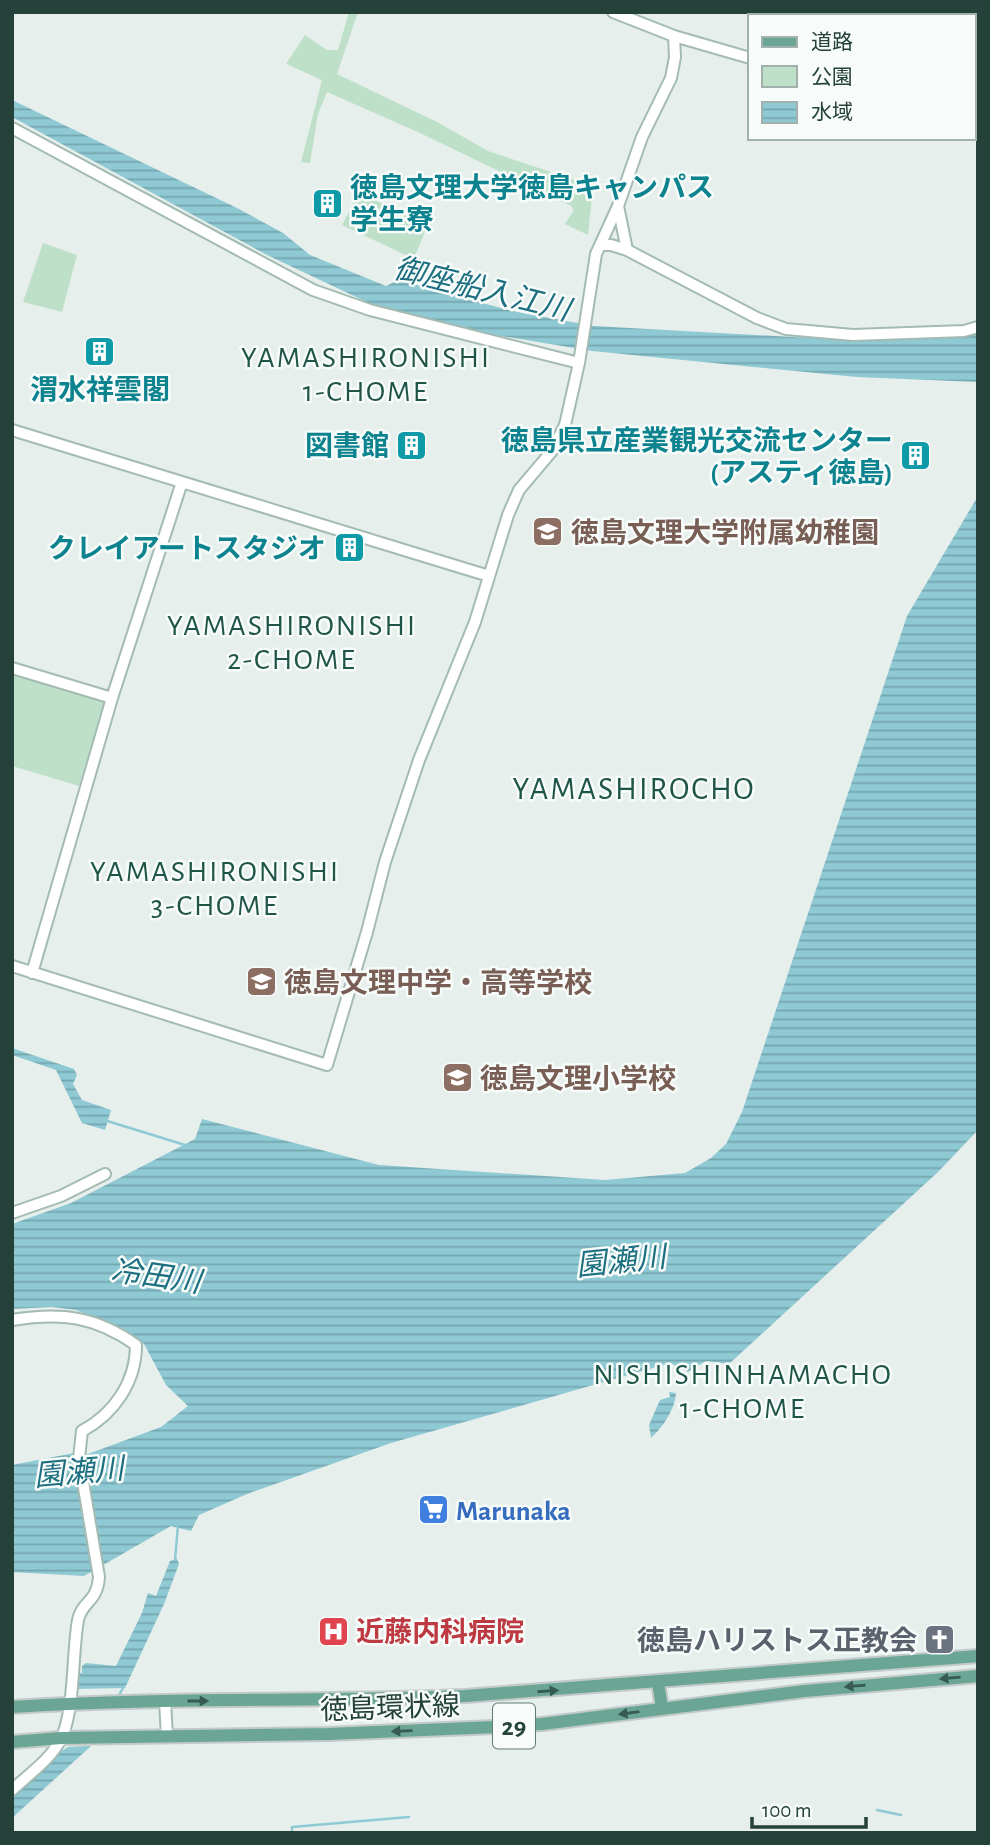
<svg xmlns="http://www.w3.org/2000/svg" width="990" height="1845" font-family="'Alegreya Sans','Noto Sans JP',sans-serif">
	<style>
		.green { fill: #bfe0c8 }
		.water { fill: url(#water-rules) }
		.lines { fill: none; stroke-linecap: round; stroke-linejoin: round }
		.stream { stroke: #8ec9d4; stroke-width: 2.5 }
		.secondary-casing { stroke: #a4bbb3; stroke-width: 14 }
		.primary-casing { stroke: #c2cac8; stroke-width: 16 }
		.secondary { stroke: #fff; stroke-width: 10 }
		.primary { stroke: #6aa596; stroke-width: 12 }
		.oneway { fill: #365b51 }
		.labels { text-anchor: middle; stroke-width: 5; stroke-linejoin: round; paint-order: stroke }
		.shield { fill: #f7fbf9; stroke: #637a73; stroke-width: 2 }
		.shield-label { font-size: 26px; font-weight: bold; fill: #24423a }
		.culture-label { font-size: 28px; font-weight: bold; fill: #0d838f; stroke: #f7fbf9; text-anchor: end }
		.education-label { font-size: 28px; font-weight: bold; fill: #785e54; stroke: #f7fbf9; text-anchor: start }
		.shop-label { font-size: 28px; font-weight: bold; fill: #366cbe; stroke: #f7fbf9; text-anchor: start }
		.health-label { font-size: 28px; font-weight: bold; fill: #be3a42; stroke: #f7fbf9; text-anchor: start }
		.worship-label { font-size: 28px; font-weight: bold; fill: #5b616d; stroke: #f7fbf9; text-anchor: end }
		.street-label { font-size: 28px; fill: #24423a; stroke: #f7fbf9 }
		.water-label { font-size: 30px; font-style: italic; fill: #1c6f80; stroke: #f7fbf9 }
		.neighbourhood-label { font-size: 30px; letter-spacing: 2px; fill: #1f5548; stroke: #f7fbf9 }
		.quarter-label { font-size: 32px; letter-spacing: 2px; fill: #1f5548; stroke: #f7fbf9 }
	</style>
	<defs>
		<pattern id="water-rules" width="6" height="5" patternUnits="userSpaceOnUse" patternTransform="scale(1.75)"><rect width="6" height="5" fill="#8ec9d4"/><path d="M0 2.5h6" fill="none" stroke="#74a5ad"/></pattern>
	</defs>
	<rect width="100%" height="100%" fill="#e6efeb"/>
	<path class="green" d="M349,12H358L337,74L439,123L488,151L593,186L588,235L565,224L574,210L571,206L420,133L327,92L318,114L310,163L301,162L322,80L286,64L305,35L327,50H338Z
		M359,193L428,224L414,259L342,225Z
		M43,243L77,255L62,312L23,302Z
		M12,672L105,700L79,786L12,766Z"/>
	<path class="water" d="M12,100L237,208L283,233L310,255L386,286L398,280L512,311L594,326L863,341L946,338L978,334V382L857,377L592,351L477,332L371,304L267,255L12,117Z
		M978,496V1130L938,1172L729,1364L706,1361L688,1372L670,1363L391,1443L247,1494L199,1515L191,1531L171,1526L84,1576L12,1572V1465L74,1453L88,1454L161,1427L188,1406L166,1385L144,1344L124,1329L76,1310L52,1307L12,1309V1224L71,1203L195,1139L202,1119L379,1165L605,1180L685,1173L711,1158L726,1144L742,1112L907,616Z
		M12,1048L74,1069L77,1075L73,1084L82,1100L111,1110L105,1130L82,1123L56,1070L12,1055Z
		M669,1392L676,1393C675,1409 663,1427 651,1438L649,1425L660,1400L670,1397Z
		M177,1559L179,1564L164,1604L125,1688L76,1689L78,1673H82V1666L86,1663L116,1666L142,1613L148,1593L156,1596L170,1561Z
		M91,1746L12,1818V1797L52,1757L68,1747Z"/>
	<g class="lines">
		<path class="stream" d="M104,1120L185,1145
			M175,1560L178,1525
			M117,1699L124,1686
			M877,1810L901,1815
			M292,1833V1827L409,1817"/>
		<defs>
			<path id="secondary" d="M613,12L674,36L750,58
				M974,113H978
				M12,128L313,290L370,310L579,363
				M618,206L627,250
				M600,245H611L627,250L757,318L786,329L853,335L964,331L978,327
				M12,430L489,576
				M12,668L112,698
				M12,966L327,1065L367,932L385,862L419,760L475,622L508,515L519,490L552,451L565,425L579,363L596,254L618,206L642,137L671,78L675,57L674,36
				M32,973L112,698L182,482
				M12,1213L61,1196L105,1174
				M12,1320C61,1312 95,1316 136,1345C136,1382 114,1414 82,1431L79,1458L99,1577C97,1603 82,1601 78,1620C72,1653 75,1710 61,1739C51,1759 28,1775 12,1790
				M165,1701L167,1737"/>
			<path id="primary" d="M658,1682L662,1708
				M12,1707C163,1697 314,1702 465,1696L978,1656
				M12,1742L61,1738L329,1734L495,1727L542,1724L805,1691L978,1676"/>
		</defs>
		<use href="#secondary" class="secondary-casing"/>
		<use href="#primary" class="primary-casing"/>
		<use href="#secondary" class="secondary"/>
		<use href="#primary" class="primary"/>
	</g>
	<defs><path id="oneway-solid" d="M-6-.8H1V-3.2L6.5 0L1 3.2V.8H-6Z" transform="scale(1.75)"/></defs>
	<g class="oneway">
		<use href="#oneway-solid" transform="translate(950 1678) rotate(175)"/>
		<use href="#oneway-solid" transform="translate(855 1686) rotate(175)"/>
		<use href="#oneway-solid" transform="translate(548 1691) rotate(-4)"/>
		<use href="#oneway-solid" transform="translate(198 1701)"/>
		<use href="#oneway-solid" transform="translate(629 1713) rotate(172)"/>
		<use href="#oneway-solid" transform="translate(402 1731) rotate(178)"/>
	</g>
	<defs>
		<symbol id="building-square" viewBox="-11 -11 22 22"><rect x="-9" y="-9" width="18" height="18" rx="4" fill="#0f9aa8" stroke="#f7fbf9"/><path d="M-4-6H4V6H1V3H-1V6H-4ZM-2.5-4.3h1.7v1.8h-1.7ZM.8-4.3h1.7v1.8H.8ZM-2.5-1h1.7V.8h-1.7ZM.8-1h1.7V.8H.8Z" fill="#fff"/></symbol>
		<symbol id="school-square" viewBox="-11 -11 22 22"><rect x="-9" y="-9" width="18" height="18" rx="4" fill="#8d6e63" stroke="#f7fbf9"/><path d="M0-5L7-2L0 1L-7-2ZM-4 1L0 2.5L4 1V4Q0 6-4 4Z" fill="#fff"/></symbol>
		<symbol id="supermarket-square" viewBox="-11 -11 22 22"><rect x="-9" y="-9" width="18" height="18" rx="4" fill="#3f7fe0" stroke="#f7fbf9"/><path d="M-6-5.5h2.5l.6 2H6L4.5 2H-2.5L-4.4-4H-6ZM-1.5 3.2a1.3 1.3 0 1 0 .1 0ZM3 3.2a1.3 1.3 0 1 0 .1 0Z" fill="#fff"/></symbol>
		<symbol id="hospital-square" viewBox="-11 -11 22 22"><rect x="-9" y="-9" width="18" height="18" rx="4" fill="#e0444e" stroke="#f7fbf9"/><path d="M-5-5h3v3.5h4V-5h3V5h-3V1.5h-4V5h-3Z" fill="#fff"/></symbol>
		<symbol id="church-square" viewBox="-11 -11 22 22"><rect x="-9" y="-9" width="18" height="18" rx="4" fill="#6b7280" stroke="#f7fbf9"/><path d="M-1.2-6h2.4v3.5h3.3v2.4h-3.3V6h-2.4V-.1h-3.3v-2.4h3.3Z" fill="#fff"/></symbol>
	</defs>
	<g fill-rule="evenodd">
		<use href="#building-square" x="310" y="186" width="35" height="35"/>
		<use href="#building-square" x="82" y="334" width="35" height="35"/>
		<use href="#building-square" x="394" y="428" width="35" height="35"/>
		<use href="#building-square" x="898" y="438" width="35" height="35"/>
		<use href="#school-square" x="530" y="514" width="35" height="35"/>
		<use href="#building-square" x="332" y="530" width="35" height="35"/>
		<use href="#school-square" x="244" y="964" width="35" height="35"/>
		<use href="#school-square" x="440" y="1060" width="35" height="35"/>
		<use href="#supermarket-square" x="416" y="1492" width="35" height="35"/>
		<use href="#hospital-square" x="316" y="1614" width="35" height="35"/>
		<use href="#church-square" x="922" y="1622" width="35" height="35"/>
	</g>
	<g class="labels">
		<rect class="shield" x="493" y="1703.5" width="42" height="45" rx="5"/>
		<g class="shield-label">
			<text x="514" y="1735">29</text>
		</g>
		<g class="culture-label">
			<text x="350" y="197" text-anchor="start">徳島文理大学徳島キャンパス<tspan x="350" dy="32">学生寮</tspan></text>
			<text x="100" y="399" text-anchor="middle">渭水祥雲閣</text>
			<text x="893" y="450">徳島県立産業観光交流センター<tspan x="893" dy="32">(アスティ徳島)</tspan></text>
			<text x="389" y="455">図書館</text>
			<text x="326" y="558">クレイアートスタジオ</text>
		</g>
		<g class="education-label">
			<text x="571" y="542">徳島文理大学附属幼稚園</text>
			<text x="284" y="992">徳島文理中学・高等学校</text>
			<text x="480" y="1088">徳島文理小学校</text>
		</g>
		<g class="shop-label">
			<text x="456" y="1520">Marunaka</text>
		</g>
		<g class="health-label">
			<text x="356" y="1641">近藤内科病院</text>
		</g>
		<g class="worship-label">
			<text x="917" y="1650">徳島ハリストス正教会</text>
		</g>
		<g class="street-label">
			<text transform="translate(390 1707) rotate(-2)" y="10">徳島環状線</text>
		</g>
		<g class="water-label">
			<text transform="translate(482 289) rotate(14)" y="10">御座船入江川</text>
			<text transform="translate(621 1261) rotate(-6)" y="10">園瀬川</text>
			<text transform="translate(156 1276) rotate(8)" y="10">冷田川</text>
			<text transform="translate(79 1472) rotate(-5)" y="10">園瀬川</text>
		</g>
		<g class="neighbourhood-label">
			<text x="366" y="367">YAMASHIRONISHI<tspan x="366" dy="34">1-CHOME</tspan></text>
			<text x="292" y="635">YAMASHIRONISHI<tspan x="292" dy="34">2-CHOME</tspan></text>
			<text x="215" y="881">YAMASHIRONISHI<tspan x="215" dy="34">3-CHOME</tspan></text>
			<text x="743" y="1384">NISHISHINHAMACHO<tspan x="743" dy="34">1-CHOME</tspan></text>
		</g>
		<g class="quarter-label">
			<text x="634" y="799">YAMASHIROCHO</text>
		</g>
	</g>
	<rect width="990" height="1845" fill="none" stroke="#24423a" stroke-width="28"/>
	<rect x="748" y="14" width="228" height="126" fill="#f7fbf9" stroke="#a3b1ad" stroke-width="2"/>
	<rect x="762" y="37" width="35" height="10" fill="#6aa596" stroke="#a3b1ad" stroke-width="2"/>
	<text x="811" y="49" font-size="21" fill="#24423a">道路</text>
	<rect x="762" y="66" width="35" height="21" fill="#bfe0c8" stroke="#a3b1ad" stroke-width="2"/>
	<text x="811" y="84" font-size="21" fill="#24423a">公園</text>
	<rect x="762" y="102" width="35" height="21" fill="url(#water-rules)" stroke="#a3b1ad" stroke-width="2"/>
	<text x="811" y="119" font-size="21" fill="#24423a">水域</text>
	<path d="M752 1817v10h114v-10" fill="none" stroke="#24423a" stroke-width="3.5"/>
	<text x="762" y="1817" font-size="21" fill="#24423a" stroke="#f7fbf9" stroke-width="5" paint-order="stroke">100 m</text>
</svg>
